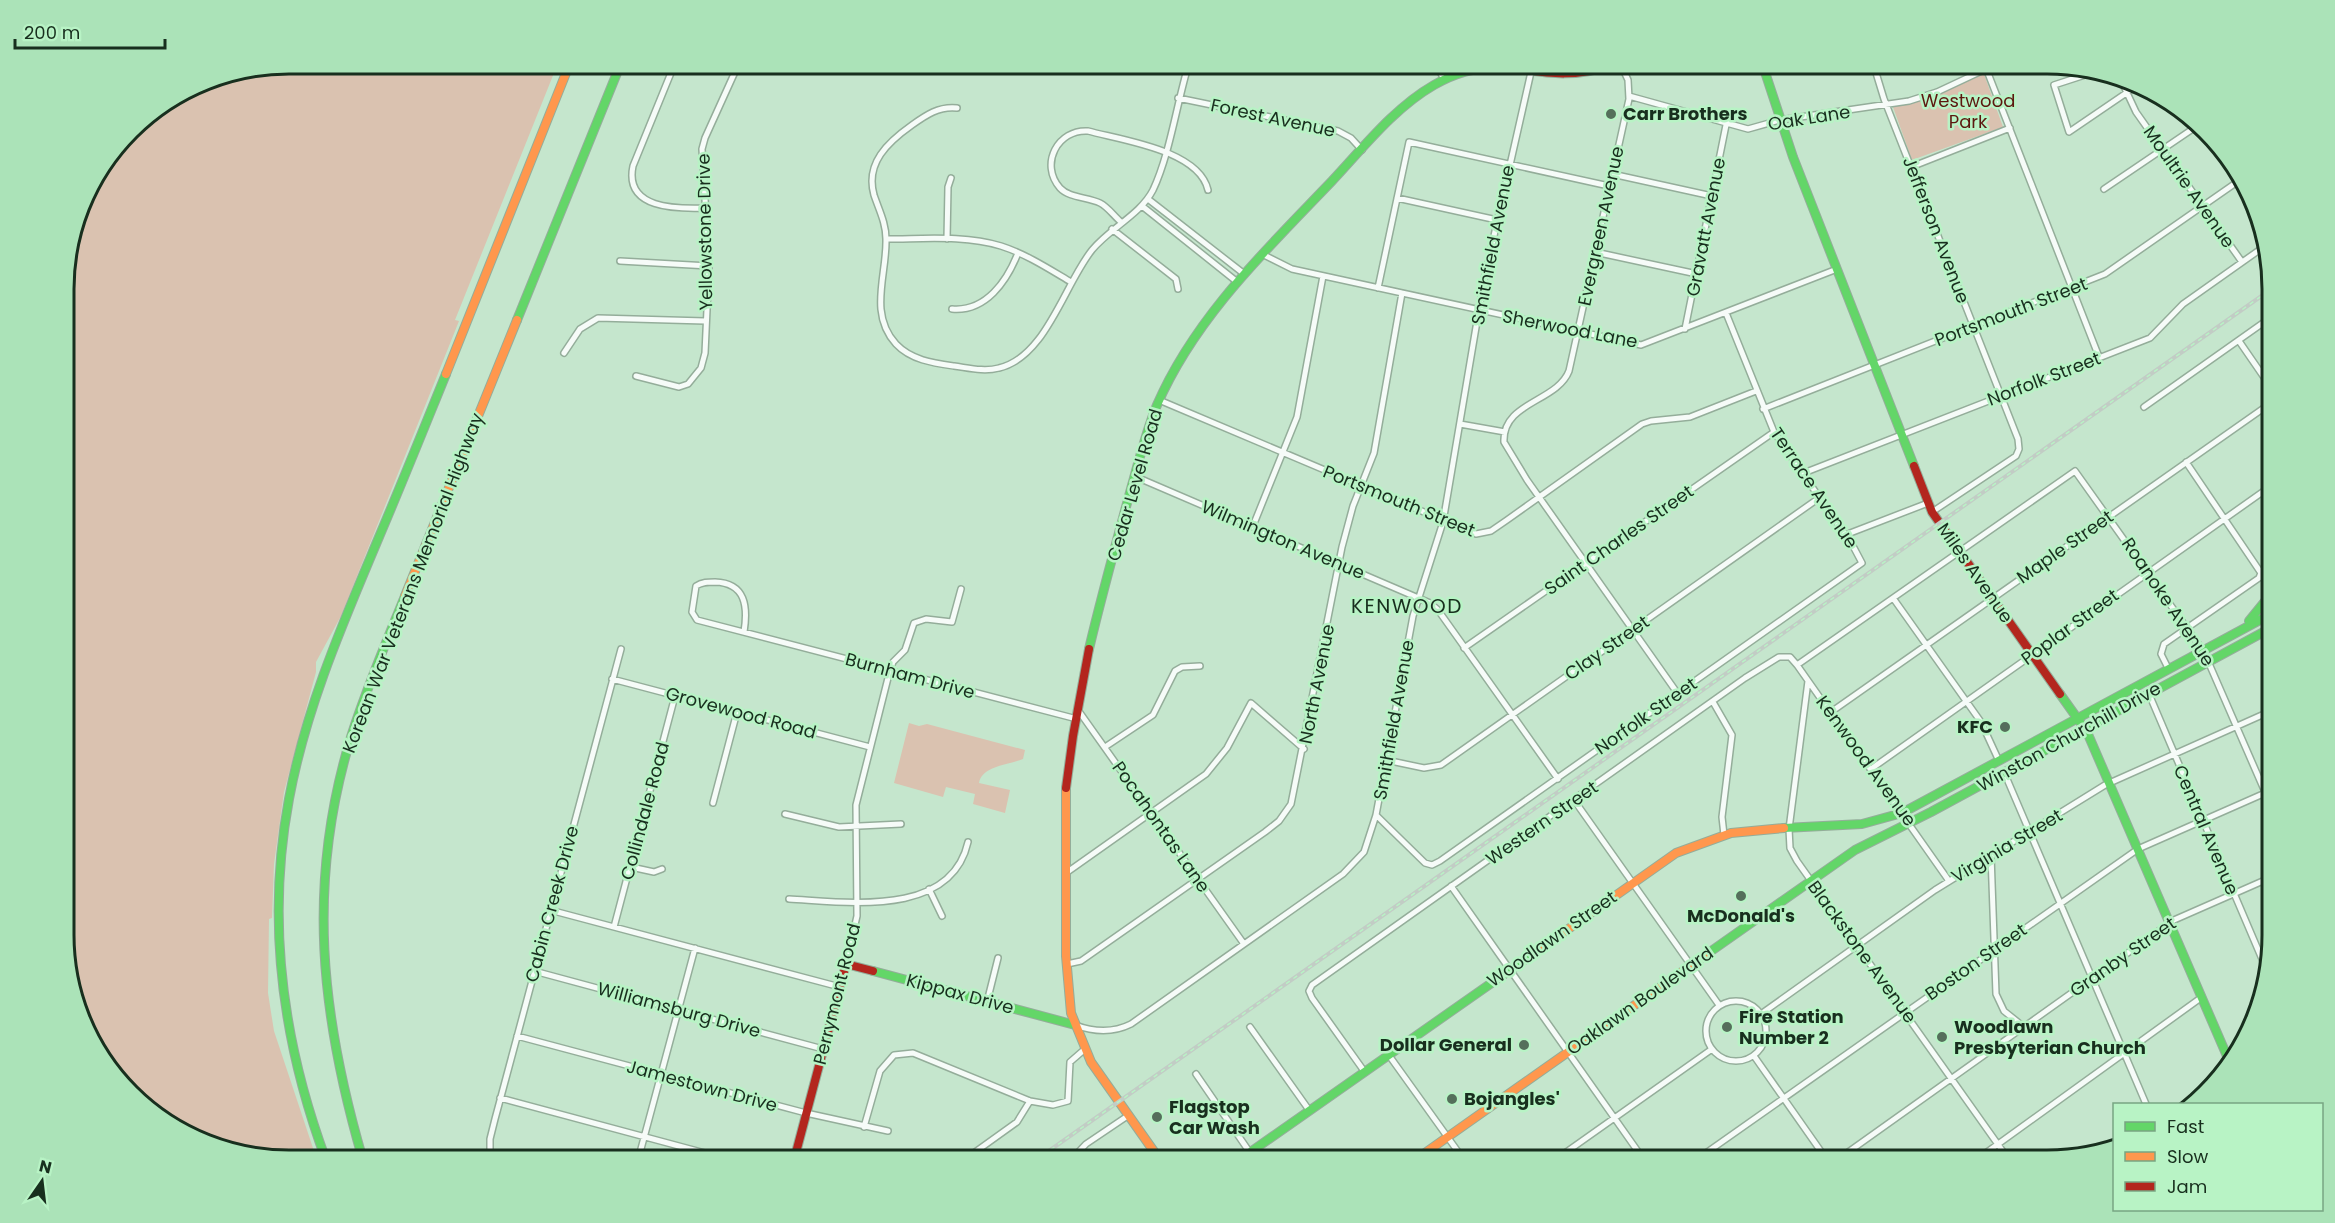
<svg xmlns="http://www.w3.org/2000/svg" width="2335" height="1223" font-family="Poppins,sans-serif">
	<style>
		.green { fill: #dac2b0 }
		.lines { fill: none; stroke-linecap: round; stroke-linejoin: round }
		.street-casing { stroke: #94ad9a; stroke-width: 8 }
		.fast-casing { stroke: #94ad9a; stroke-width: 10 }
		.slow-casing { stroke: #94ad9a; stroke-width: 10 }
		.jam-casing { stroke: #94ad9a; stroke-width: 10 }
		.street { stroke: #f6fbf8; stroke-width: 5 }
		.fast { stroke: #63d668; stroke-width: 8 }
		.slow { stroke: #ff974d; stroke-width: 8 }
		.jam { stroke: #b3261e; stroke-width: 8 }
		.rail-casing { stroke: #c2ccc5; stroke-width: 4 }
		.rail { stroke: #b8f3c5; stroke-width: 1.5; stroke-dasharray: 4.5; stroke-linecap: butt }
		.poi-dot { fill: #556f5b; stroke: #b8f3c5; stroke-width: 2 }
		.labels { text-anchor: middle; stroke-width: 5; stroke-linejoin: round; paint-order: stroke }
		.park-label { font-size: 18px; fill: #5c180f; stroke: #b8f3c5 }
		.poi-label { font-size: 18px; font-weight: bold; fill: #182f1e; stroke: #b8f3c5; text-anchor: start }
		.street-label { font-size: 18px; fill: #182f1e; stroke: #b8f3c5 }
		.neighbourhood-label { font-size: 20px; letter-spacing: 1.5px; fill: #182f1e; stroke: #b8f3c5 }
		.rim { fill: none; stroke: #182f1e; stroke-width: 3 }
	</style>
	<rect width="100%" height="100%" fill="#c5e6cd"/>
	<path class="green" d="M289,63H558L455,320L459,321L341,616L316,662V672L284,792L274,864L272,918L269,919L268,993L274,1031L317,1160H289L189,1137L140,1104L101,1060L65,964L64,274L86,189L140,119L203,80Z
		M1981,74H1984L2003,127L1912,160L1893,107L1938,95Z
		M909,723L919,726L927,724L1025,750L1023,759C1008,765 982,766 979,783L1010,790L1005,813L973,804L975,794L946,787L943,797L894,783Z"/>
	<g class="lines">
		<defs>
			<path id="street" d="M675,63L633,166C624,209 676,209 705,208
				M1435,63L1444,79
				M1620,63L1628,80L1629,99L1569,371C1557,402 1502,402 1504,442L1527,480L1678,694
				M1873,63L1884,99L2018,439L2019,449L2016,456L1932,512
				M1984,63L2099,357
				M2091,73L2054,85L2069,132L2138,85
				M2121,80L2136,112L2242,262
				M1629,96L1748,129L1780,120L1909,101L1937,92L1986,69
				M1178,98L1338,131L1351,138L1362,150
				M957,108C939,106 926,115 912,125C888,142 865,163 874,195C879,210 886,223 886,239C887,275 868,313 896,344C911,360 933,363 954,366C969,368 984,372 999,368C1046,357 1064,285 1092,250C1110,228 1140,215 1153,190C1170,154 1177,102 1189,63
				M1911,167L2010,128
				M1612,174L1712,196
				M2104,189L2200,124
				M1397,198L1497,220
				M1148,199L1243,273
				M1142,206L1236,281
				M1121,222C1114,216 1108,207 1100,203C1088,197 1069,198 1060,188C1039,164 1058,129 1088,131C1121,140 1199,150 1208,190
				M1112,229L1176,279L1178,289
				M886,239C924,239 964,235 1001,246C1026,254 1049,269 1071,282
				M947,239L948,187L951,178
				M1595,252L1697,274
				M1262,254L1292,269L1641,345L1837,269
				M620,261L709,266
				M1378,288L1409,142L1609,186
				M952,309C986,312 1007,281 1018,253
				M1685,329L1726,125
				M2239,341L2270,386
				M564,353L580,329L598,318L705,321
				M636,376L679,387L688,384L701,368L705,353L709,266L702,149L705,138L739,63
				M1159,400L1476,534L1491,531L1507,520L1642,424L1651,421L1690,417L1756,391
				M2144,407L2270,318
				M1763,409L2105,274L2240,180
				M1460,424L1505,432
				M1801,474L2150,338L2183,304L2265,246
				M1134,476L1430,603L1438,610L1558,779
				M1253,526L1297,417L1323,276
				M1845,535L1928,503
				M1893,598L1981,722L1999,761
				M744,632C748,607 746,583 715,582C708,582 702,582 696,586L692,612L697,620L1077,719
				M1464,648L1774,432
				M1797,665L2075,471L2204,652L2272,808
				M2168,668L2161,654L2164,644L2259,578L2261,573L2186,462
				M612,679L870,747
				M1808,681L1789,829L1790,848L1797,861L2009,1160
				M2149,694L2265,966
				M1713,702L1732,735L1722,817L1724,835
				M1078,710L1244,944
				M1831,712L2271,403
				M1105,747L1153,715L1175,671L1182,667L1200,666
				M1386,760L1424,768L1441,765L1819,498
				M1871,769L2271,486
				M2004,772L2146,1104
				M1574,800L1719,1005
				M713,803L737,712
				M785,814L839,827L901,824
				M1376,815L1425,863L1432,865L1440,861L1862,563L1853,546L1774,432L1726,313
				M1991,855L1996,994L2004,1011L2024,1027
				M631,867L654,872L662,869
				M1066,873L1206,774L1227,748L1251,703L1304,749
				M1451,886L1644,1160
				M929,889L942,916
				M789,899C847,902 951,918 968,842
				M550,910L840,987
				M614,927L675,696
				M846,964L857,916L856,805L890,670L893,662L905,650L914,623L926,619L952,622L961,589
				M1067,964L1081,961L1265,832L1279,821L1291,804L1342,547L1353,506L1374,453L1402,293
				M534,971L823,1049
				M1706 1031a30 30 0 1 1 60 0a30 30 0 1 1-60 0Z
				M987,1002L998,958
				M1761,1014L1935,890L2105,785L2271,711
				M1075,1025C1094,1032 1113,1033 1131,1024L1343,874L1364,852L1376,815L1413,616L1443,522L1484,280L1531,72
				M1250,1027L1309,1110
				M517,1036L806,1113L888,1131
				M1388,1054L1464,1160
				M1754,1056L1827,1160
				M1364,1071L1312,998L1309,991L1312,985L1745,678L1779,657H1790L1797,665L1949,881
				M1196,1074L1255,1160
				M500,1098L731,1160
				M2188,1104L2217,1081
				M864,1127L880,1071L894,1055L913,1053L1030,1101L1053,1105L1068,1101L1070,1062L1085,1049
				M490,1160V1139L495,1119L621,649
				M638,1160L695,948
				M964,1160L1017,1122L1030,1101
				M1071,1160L1086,1144L1129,1115
				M1555,1160L1712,1049
				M1696,1160L2138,849L2272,790
				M1837,1160L2174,920L2272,877
				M1976,1160L2202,997"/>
			<path id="fast" d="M1762,63L1793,157L1914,466
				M517,320L621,63
				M2249,621L2271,594
				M1089,649C1101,598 1115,547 1129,496C1138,465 1145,434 1157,405C1195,317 1267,249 1332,181C1363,148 1394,108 1434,85C1458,71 1484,65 1512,68
				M2060,694L2087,732L2230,1063
				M1784,828L1862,824L1902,813L2271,614
				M1707,954L1855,850L1931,812L2271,628
				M873,971L1075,1025
				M326,1160C283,1044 266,922 289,799C306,707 343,623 379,537C402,483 424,428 446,374
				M363,1160C321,1016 306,884 351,737C366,689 386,643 405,596
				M1239,1160L1540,949"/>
			<path id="slow" d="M446,374L570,63
				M405,596L517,320
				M1066,788V956L1071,1013L1091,1062L1160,1160
				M1540,949L1676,853L1731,833L1784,828
				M1415,1160L1707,954"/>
			<path id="jam" d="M1512,68C1550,74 1579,78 1616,63
				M1914,466L1932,512L2060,694
				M1066,788L1073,736L1089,649
				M794,1160L846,964L873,971"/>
		</defs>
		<use href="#street" class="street-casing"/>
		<use href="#fast" class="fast-casing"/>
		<use href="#slow" class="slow-casing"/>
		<use href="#jam" class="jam-casing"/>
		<use href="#street" class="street"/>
		<use href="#fast" class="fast"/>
		<use href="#slow" class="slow"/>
		<use href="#jam" class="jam"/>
		<defs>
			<path id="rail" d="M1036,1160L2270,290"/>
		</defs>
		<use href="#rail" class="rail-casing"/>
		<use href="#rail" class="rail"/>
	</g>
	<g class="poi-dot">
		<circle cx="1611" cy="114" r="6"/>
		<circle cx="2005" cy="727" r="6"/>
		<circle cx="1741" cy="896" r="6"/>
		<circle cx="1727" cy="1027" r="6"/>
		<circle cx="1942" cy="1037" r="6"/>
		<circle cx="1524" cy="1045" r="6"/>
		<circle cx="1452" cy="1099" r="6"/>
		<circle cx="1157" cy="1117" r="6"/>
	</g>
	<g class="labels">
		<g class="park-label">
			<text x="1968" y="107">Westwood<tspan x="1968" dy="21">Park</tspan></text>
		</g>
		<g class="poi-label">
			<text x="1623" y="120">Carr Brothers</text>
			<text x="1993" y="733" text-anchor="end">KFC</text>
			<text x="1741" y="922" text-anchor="middle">McDonald's</text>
			<text x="1739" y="1023">Fire Station<tspan x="1739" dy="21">Number 2</tspan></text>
			<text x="1954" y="1033">Woodlawn<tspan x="1954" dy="21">Presbyterian Church</tspan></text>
			<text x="1512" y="1051" text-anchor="end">Dollar General</text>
			<text x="1464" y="1105">Bojangles'</text>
			<text x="1169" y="1113">Flagstop<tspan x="1169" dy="21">Car Wash</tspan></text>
		</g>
		<g class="street-label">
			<text transform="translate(1273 118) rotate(12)" y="6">Forest Avenue</text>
			<text transform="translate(1809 118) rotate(-9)" y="6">Oak Lane</text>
			<text transform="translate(2189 187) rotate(55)" y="6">Moultrie Avenue</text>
			<text transform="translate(1601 226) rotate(-78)" y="6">Evergreen Avenue</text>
			<text transform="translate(1706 227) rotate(-79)" y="6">Gravatt Avenue</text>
			<text transform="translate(1936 230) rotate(69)" y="6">Jefferson Avenue</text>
			<text transform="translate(705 232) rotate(-91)" y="6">Yellowstone Drive</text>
			<text transform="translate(1493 245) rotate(-79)" y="6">Smithfield Avenue</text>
			<text transform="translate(2011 312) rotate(-21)" y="6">Portsmouth Street</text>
			<text transform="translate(1570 329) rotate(11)" y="6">Sherwood Lane</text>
			<text transform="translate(2044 379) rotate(-21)" y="6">Norfolk Street</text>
			<text transform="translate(1135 485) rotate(-74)" y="6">Cedar Level Road</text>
			<text transform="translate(1814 488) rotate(56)" y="6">Terrace Avenue</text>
			<text transform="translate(1399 501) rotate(22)" y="6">Portsmouth Street</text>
			<text transform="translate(1283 540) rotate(23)" y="6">Wilmington Avenue</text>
			<text transform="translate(1619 540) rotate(-35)" y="6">Saint Charles Street</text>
			<text transform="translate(2065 547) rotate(-35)" y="6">Maple Street</text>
			<text transform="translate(1975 573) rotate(55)" y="6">Miles Avenue</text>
			<text transform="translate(413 583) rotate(-69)" y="6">Korean War Veterans Memorial Highway</text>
			<text transform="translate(2168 602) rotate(56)" y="6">Roanoke Avenue</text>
			<text transform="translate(2070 627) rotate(-36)" y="6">Poplar Street</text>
			<text transform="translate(1607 648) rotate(-35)" y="6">Clay Street</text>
			<text transform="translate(910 676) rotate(15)" y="6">Burnham Drive</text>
			<text transform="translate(1317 684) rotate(-79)" y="6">North Avenue</text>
			<text transform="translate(741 713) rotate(15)" y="6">Grovewood Road</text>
			<text transform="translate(1646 716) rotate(-35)" y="6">Norfolk Street</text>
			<text transform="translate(1394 720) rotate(-80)" y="6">Smithfield Avenue</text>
			<text transform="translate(2069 737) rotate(-29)" y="6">Winston Churchill Drive</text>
			<text transform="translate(1866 761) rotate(54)" y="6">Kenwood Avenue</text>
			<text transform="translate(645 811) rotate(-75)" y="6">Collindale Road</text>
			<text transform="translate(1542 823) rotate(-35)" y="6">Western Street</text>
			<text transform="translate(1161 827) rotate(55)" y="6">Pocahontas Lane</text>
			<text transform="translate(2206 830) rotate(67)" y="6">Central Avenue</text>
			<text transform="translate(2007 846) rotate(-31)" y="6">Virginia Street</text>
			<text transform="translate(552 904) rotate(-75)" y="6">Cabin Creek Drive</text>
			<text transform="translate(1552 939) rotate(-35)" y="6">Woodlawn Street</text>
			<text transform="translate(1862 952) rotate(54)" y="6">Blackstone Avenue</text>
			<text transform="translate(2123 957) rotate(-35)" y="6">Granby Street</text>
			<text transform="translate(1976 962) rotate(-35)" y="6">Boston Street</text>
			<text transform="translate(837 994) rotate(-76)" y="6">Perrymont Road</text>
			<text transform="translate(960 994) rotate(15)" y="6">Kippax Drive</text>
			<text transform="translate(1640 1001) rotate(-35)" y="6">Oaklawn Boulevard</text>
			<text transform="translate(679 1010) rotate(15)" y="6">Williamsburg Drive</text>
			<text transform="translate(702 1086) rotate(15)" y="6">Jamestown Drive</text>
		</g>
		<g class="neighbourhood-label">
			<text x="1407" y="613">KENWOOD</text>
		</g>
	</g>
	<path d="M0 0H2335V1223H0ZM289 74H2047A215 215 0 0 1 2262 289V935A215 215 0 0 1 2047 1150H289A215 215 0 0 1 74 935V289A215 215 0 0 1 289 74Z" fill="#abe3b8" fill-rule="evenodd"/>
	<path class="rim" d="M289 74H2047A215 215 0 0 1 2262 289V935A215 215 0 0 1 2047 1150H289A215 215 0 0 1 74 935V289A215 215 0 0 1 289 74Z"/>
	<rect x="2113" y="1103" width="210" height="108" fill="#b8f3c5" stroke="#78a582" stroke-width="1.5"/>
	<rect x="2125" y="1122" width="30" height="9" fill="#63d668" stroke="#78a582" stroke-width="1.5"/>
	<text x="2167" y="1133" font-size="18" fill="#182f1e">Fast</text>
	<rect x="2125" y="1152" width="30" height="9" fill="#ff974d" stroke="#78a582" stroke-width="1.5"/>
	<text x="2167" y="1163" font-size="18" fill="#182f1e">Slow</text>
	<rect x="2125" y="1182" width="30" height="9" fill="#b3261e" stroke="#78a582" stroke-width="1.5"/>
	<text x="2167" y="1193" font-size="18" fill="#182f1e">Jam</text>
	<g transform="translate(42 1181) rotate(14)" stroke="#b8f3c5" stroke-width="4.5" paint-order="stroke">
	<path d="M0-4.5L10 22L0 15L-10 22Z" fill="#182f1e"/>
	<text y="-9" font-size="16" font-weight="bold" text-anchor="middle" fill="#182f1e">N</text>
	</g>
	<path d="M15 39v9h150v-9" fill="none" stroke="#182f1e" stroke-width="3"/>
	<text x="24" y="39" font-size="18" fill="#182f1e" stroke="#b8f3c5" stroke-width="4.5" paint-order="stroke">200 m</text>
</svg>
